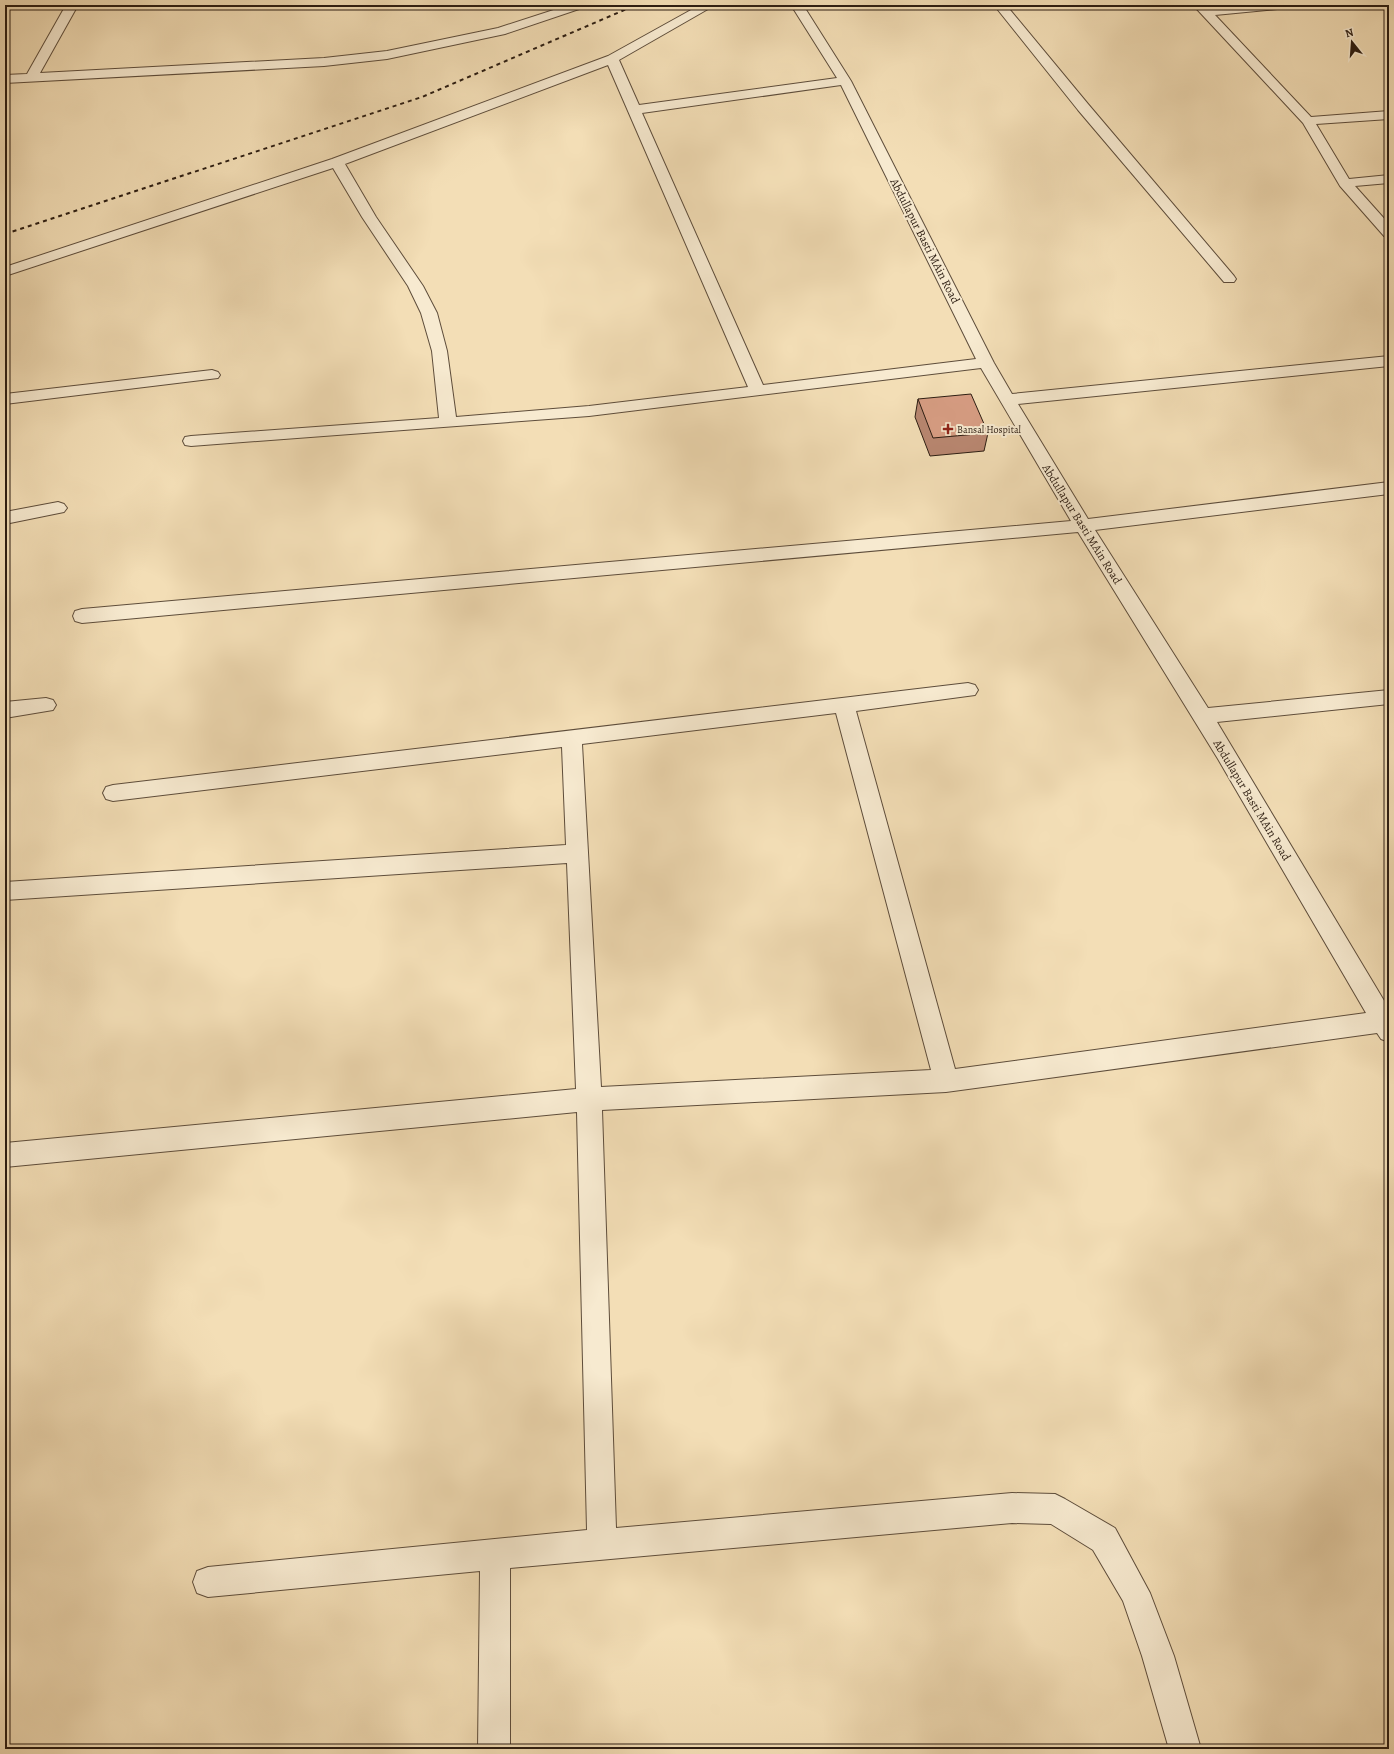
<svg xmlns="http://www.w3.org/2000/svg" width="1394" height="1754" font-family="Alegreya,serif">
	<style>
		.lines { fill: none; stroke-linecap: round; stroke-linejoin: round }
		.minor-casing { stroke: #5e4d3b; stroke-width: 2 }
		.minor { fill: #f7ead0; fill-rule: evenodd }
		.rail { stroke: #2c1d12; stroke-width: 2; stroke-dasharray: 4 4; stroke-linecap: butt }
		.wall { fill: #b98771; stroke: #2c1d12 }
		.building { fill: #d79d83; stroke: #2c1d12 }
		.poi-dot { fill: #8f2418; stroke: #f7ead0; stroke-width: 1.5 }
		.labels { text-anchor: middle; stroke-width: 4; stroke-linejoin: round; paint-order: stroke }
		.far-poi-label { font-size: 10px; fill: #2c1d12; stroke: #f7ead0; text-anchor: start }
		.street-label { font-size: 12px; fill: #2c1d12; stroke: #f7ead0 }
	</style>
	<rect width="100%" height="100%" fill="#f3deb6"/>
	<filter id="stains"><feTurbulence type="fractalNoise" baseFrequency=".005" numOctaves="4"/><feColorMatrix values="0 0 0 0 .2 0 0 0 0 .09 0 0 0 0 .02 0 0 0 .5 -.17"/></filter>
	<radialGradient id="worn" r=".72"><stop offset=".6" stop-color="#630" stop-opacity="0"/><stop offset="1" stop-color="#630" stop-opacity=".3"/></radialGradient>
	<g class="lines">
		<defs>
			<path id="minor" d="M66,5H78L40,73L324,58L387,51L498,28L569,5H587L585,7L505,34L387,59L324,66L5,83V75L27,74Z
				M700,5H715L619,60L639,105L837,78L791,5H803L851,81L994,363L1012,394L1389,356V366L1018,404L1088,519L1389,482V494L1095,530L1208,708L1389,690V704L1217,722L1389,1009V1042L1381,1039L1377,1033L946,1092L602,1110L616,1528L1012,1493L1055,1494L1065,1499L1115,1528L1150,1593L1174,1656L1201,1749H1169L1142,1656L1123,1601L1093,1550L1051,1524L1012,1523L510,1568V1749H478L480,1571L208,1597L197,1593L193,1582L197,1571L208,1567L587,1530L577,1112L5,1167V1143L576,1089L567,863L5,900V882L566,845L562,747L113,801L106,799L103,793L106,787L113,785L968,683L975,685L978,690L975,695L856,711L955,1069L1366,1013L1218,759L1078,532L82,623L75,621L73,616L75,611L82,609L1071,521L981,368L589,416L191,446L185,445L183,441L185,437L191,436L439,418L432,351L421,313L408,286L362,217L333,168L5,276V267L332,159L608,56ZM608,65L748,387L589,406L456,417L447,351L437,313L423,286L376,217L345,164ZM841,85L976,359L763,385L642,113ZM836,713L931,1070L601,1087L582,744Z
				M994,5H1006L1088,104L1234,276L1236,279L1234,282H1224L1078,110Z
				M1193,5H1205L1208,8L1246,5H1293L1287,8L1215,15L1311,117L1389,111V119L1316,124L1349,179L1389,175V183L1355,186L1389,224V237L1384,236L1340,186L1303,123Z
				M212,370L218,372L220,375L218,378L5,404V394Z
				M58,502L64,504L67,508L64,512L5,524V512Z
				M46,698L53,700L56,705L53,710L5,718V702Z"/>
		</defs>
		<use href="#minor" class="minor-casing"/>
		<use href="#minor" class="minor"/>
		<path class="rail" d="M5,234L422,97L636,5"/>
	</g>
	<path class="wall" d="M918,399L988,433L984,451L930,456L915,417Z"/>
	<path class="building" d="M971,394L988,433L933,438L918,399Z"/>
	<path class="poi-dot" d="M946 423h4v4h4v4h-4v4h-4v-4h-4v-4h4z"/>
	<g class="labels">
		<g class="far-poi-label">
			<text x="957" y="433">Bansal Hospital</text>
		</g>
		<g class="street-label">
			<text transform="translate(925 241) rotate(63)" y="4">Abdullapur Basti MAin Road</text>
			<text transform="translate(1082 524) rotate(58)" y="4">Abdullapur Basti MAin Road</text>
			<text transform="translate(1252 800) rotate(59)" y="4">Abdullapur Basti MAin Road</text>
		</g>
	</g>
	<rect width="1394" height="1754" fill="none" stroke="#f3deb6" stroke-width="20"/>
	<rect x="6" y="6" width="1382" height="1742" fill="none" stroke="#2c1d12" stroke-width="2"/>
	<rect x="10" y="10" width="1374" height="1734" fill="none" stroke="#2c1d12"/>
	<g transform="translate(1352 42) rotate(343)" stroke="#f7ead0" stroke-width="3" paint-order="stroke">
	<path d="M0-3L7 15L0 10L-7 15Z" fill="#2c1d12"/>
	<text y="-6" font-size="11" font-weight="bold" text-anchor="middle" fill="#2c1d12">N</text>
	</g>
	<rect width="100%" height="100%" filter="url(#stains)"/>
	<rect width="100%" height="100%" fill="url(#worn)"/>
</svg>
